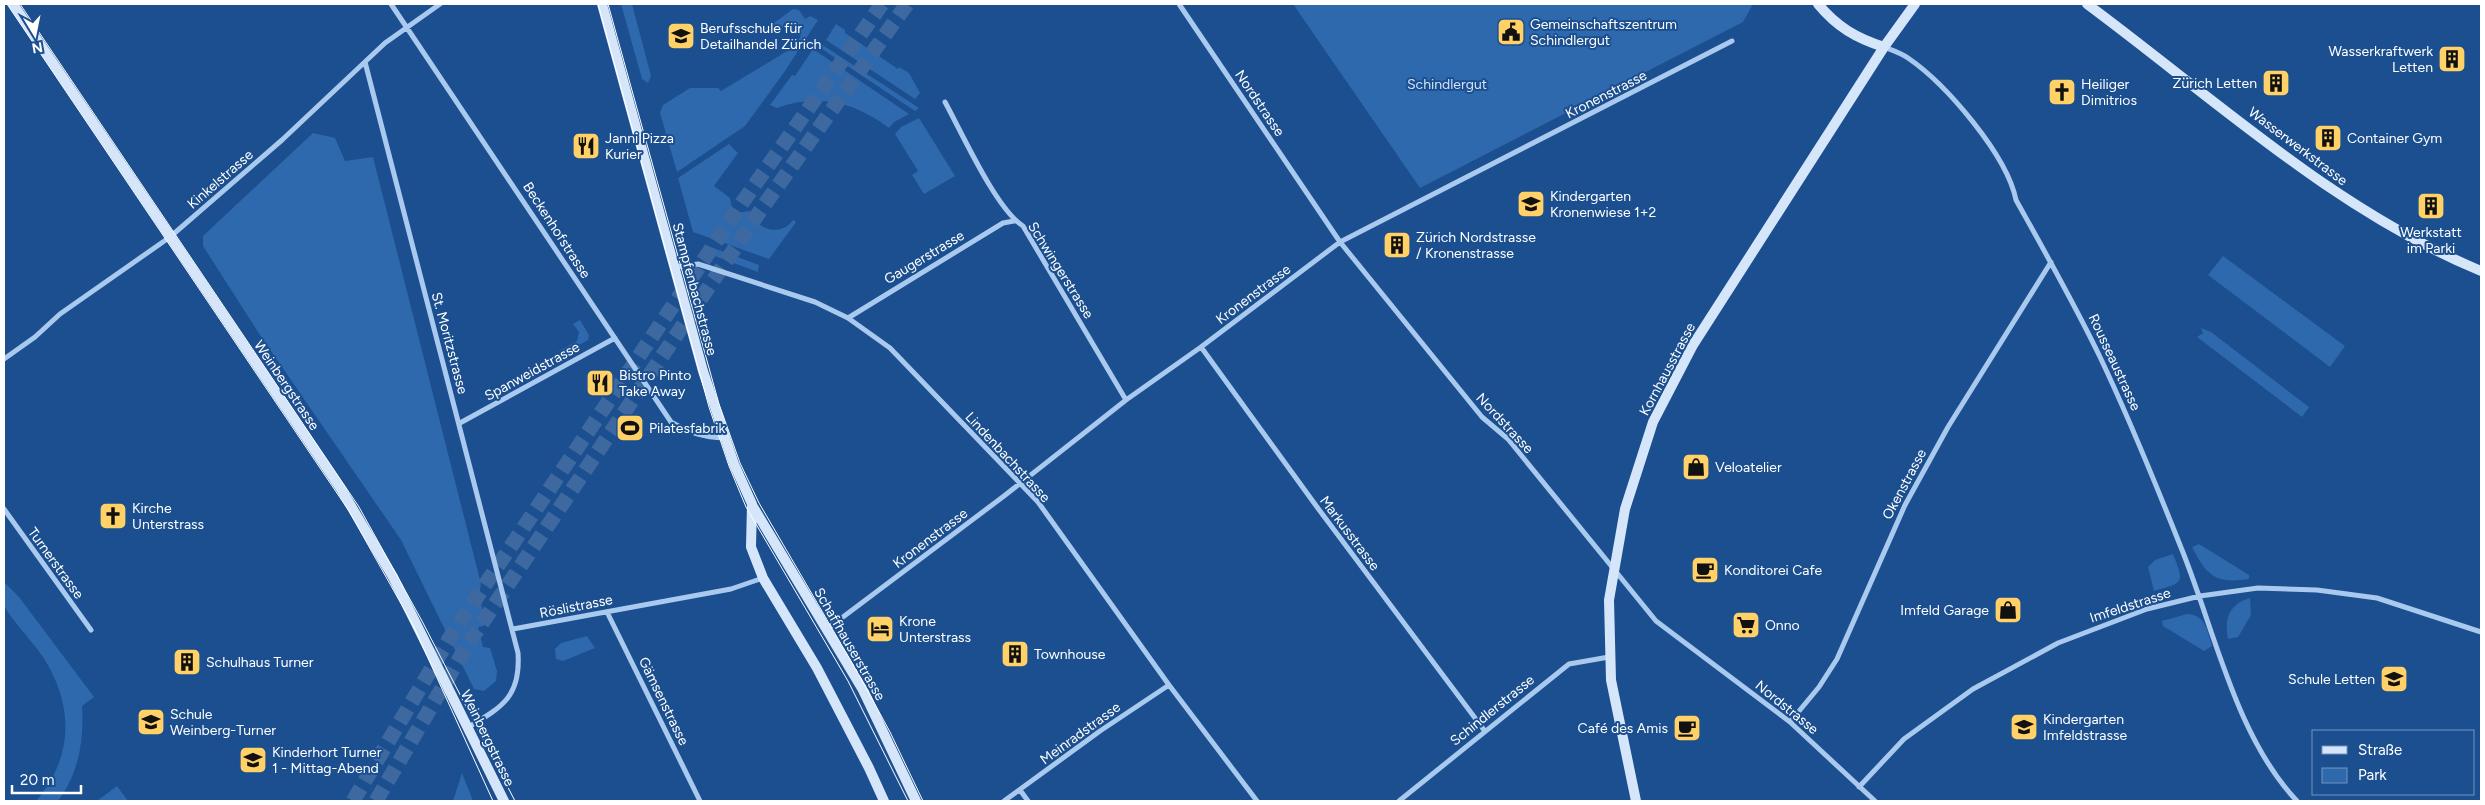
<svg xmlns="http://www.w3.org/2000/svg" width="2485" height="805" font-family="Figtree,sans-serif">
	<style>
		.green { fill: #2e69ad }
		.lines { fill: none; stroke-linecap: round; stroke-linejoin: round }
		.highway-tunnel { stroke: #3d69a0; stroke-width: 15; stroke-dasharray: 15 8; stroke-linecap: butt }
		.street { stroke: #a9c9ee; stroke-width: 5 }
		.secondary { stroke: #d6e6fa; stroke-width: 10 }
		.tram { stroke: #fff; stroke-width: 1 }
		.labels { text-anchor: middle; stroke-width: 4; stroke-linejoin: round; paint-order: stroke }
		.poi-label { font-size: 14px; fill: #fff; stroke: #1b4f8f; text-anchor: start }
		.park-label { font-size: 14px; fill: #cfe3fa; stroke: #1b4f8f }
		.street-label { font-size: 14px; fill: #fff; stroke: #1b4f8f }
	</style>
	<rect width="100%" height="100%" fill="#1b4f8f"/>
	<path class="green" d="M621,4H632L651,76L648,83L642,79Z
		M1293,4H1753L1743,22L1420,188Z
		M793,9L799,10L805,19L810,16L818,20L785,71L745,126L677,172L660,113L663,105L690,88H718L721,91L794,47L801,36L784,27L773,32L770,26Z
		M836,24L845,30V33L898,69L899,67L909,73L920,93L915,99L826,40Z
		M818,42L919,108L915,111L816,45Z
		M813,49L909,114L894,122L889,128C855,102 818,93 777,108L770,105L792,75L795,76Z
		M919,118L955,176L924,194L912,175L918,171L895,134L901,127Z
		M313,133L335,138L345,161L373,157L481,584L480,590L484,626L478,627L483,647L490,648L497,671L496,681L484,691L474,689L401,540L258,332L203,246V236Z
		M729,144L738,153L714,186L730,198L733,213L750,211C755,229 781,238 793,220L796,222L769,259L693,232L678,178Z
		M708,246L759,265L758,272L704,252Z
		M2223,256L2345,346L2330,367L2208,275Z
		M580,320L589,335L588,340L561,355L559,351L577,341L579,332L573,324Z
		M2201,328L2211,332L2309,407L2302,417L2197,337L2203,333Z
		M2199,544L2249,575V579C2215,584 2207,576 2192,547Z
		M2173,554C2184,583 2185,582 2154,591L2148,567L2155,560Z
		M4,582L19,597L94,697L82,706C84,741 79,773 58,801H36C74,757 74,705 43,657C36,646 6,613 4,605C2,598 4,589 4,582Z
		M2250,598L2251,615L2238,637L2228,639C2224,619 2229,604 2250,598Z
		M2187,614C2206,615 2207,630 2212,646L2204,651L2163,626L2162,621Z
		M587,636L595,648L563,661L556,659L555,649L561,643Z
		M462,773L473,801H453Z
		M117,786L128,801H97Z"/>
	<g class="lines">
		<path class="highway-tunnel" d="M353,801L452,634L742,203L882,4
			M376,801L468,644L760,211L907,4"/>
		<path class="street" d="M391,4L671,422C690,433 703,437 725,438
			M1179,4L1340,242L1482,417L1508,439L1656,621L1790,722L1875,801
			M1884,47C1892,50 1901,53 1908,58C1946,84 2007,155 2016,200C2045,252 2074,303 2100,357C2129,418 2155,482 2180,545C2214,627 2235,736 2297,801
			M365,62L518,653C521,697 502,707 467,728
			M945,102C962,133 996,209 1023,226L1126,400
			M676,267L698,264L815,302L848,318L890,348L1038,502L1169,685L1257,801
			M848,318L1003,223L1014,221
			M1201,347L1317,507L1484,730
			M4,359L35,337L60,314L170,237L282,140L385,43L440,4
			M460,423L615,338
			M4,509L91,630
			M607,612L700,801
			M513,629L731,589L763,578
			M827,629L1004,496L1126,400L1201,347L1340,242L1732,41
			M1790,722L1819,687L1837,659L1905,505L1948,427L2051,262
			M1859,787L1904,739L1973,689L2058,643L2147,609L2200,596L2258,588L2317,590L2377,598L2481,632
			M1020,790L1028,801
			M1004,801L1100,731L1169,685
			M1399,801L1569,664L1609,657"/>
		<path class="secondary" d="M13,4L341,489L393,577L504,801
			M602,4L703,371L734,464L752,504L751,547L763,578L817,668L869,768L884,801
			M1818,4C1837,27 1856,38 1884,47
			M2087,4C2214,98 2334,210 2481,271
			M752,505L863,690L916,801
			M1636,801L1611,680L1609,600L1625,509L1653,422L1693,345L1884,47L1915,4"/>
		<path class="tram" d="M7,4L349,511L413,625L493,801
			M20,4L359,507L422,621L515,801
			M598,4L709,407L729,466L746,507L848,681L908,801
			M608,4L719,404L740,463L759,503L858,673L890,732L923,801"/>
	</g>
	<defs>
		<symbol id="civic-square" viewBox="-11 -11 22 22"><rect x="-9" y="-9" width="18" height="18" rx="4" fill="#ffd166" stroke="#1b4f8f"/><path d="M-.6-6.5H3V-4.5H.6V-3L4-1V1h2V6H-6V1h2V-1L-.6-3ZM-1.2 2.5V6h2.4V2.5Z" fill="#111"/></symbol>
		<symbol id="school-square" viewBox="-11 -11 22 22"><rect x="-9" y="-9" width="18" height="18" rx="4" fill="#ffd166" stroke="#1b4f8f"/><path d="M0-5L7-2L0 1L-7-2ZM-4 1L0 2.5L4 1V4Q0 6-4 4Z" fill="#111"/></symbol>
		<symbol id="building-square" viewBox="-11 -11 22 22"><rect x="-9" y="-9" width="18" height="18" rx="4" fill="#ffd166" stroke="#1b4f8f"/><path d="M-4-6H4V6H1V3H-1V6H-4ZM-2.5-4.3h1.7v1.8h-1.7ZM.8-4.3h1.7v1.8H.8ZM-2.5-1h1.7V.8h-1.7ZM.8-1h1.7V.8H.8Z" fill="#111"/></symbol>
		<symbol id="church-square" viewBox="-11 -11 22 22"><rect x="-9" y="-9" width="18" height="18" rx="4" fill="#ffd166" stroke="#1b4f8f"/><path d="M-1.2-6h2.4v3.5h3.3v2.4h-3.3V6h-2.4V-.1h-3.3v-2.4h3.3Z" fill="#111"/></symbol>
		<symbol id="restaurant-square" viewBox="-11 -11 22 22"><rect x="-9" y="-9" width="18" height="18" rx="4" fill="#ffd166" stroke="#1b4f8f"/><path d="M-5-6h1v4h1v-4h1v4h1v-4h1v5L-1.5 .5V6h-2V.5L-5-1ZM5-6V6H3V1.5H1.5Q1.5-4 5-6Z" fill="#111"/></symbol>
		<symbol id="stadium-square" viewBox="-11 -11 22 22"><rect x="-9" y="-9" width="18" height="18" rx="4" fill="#ffd166" stroke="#1b4f8f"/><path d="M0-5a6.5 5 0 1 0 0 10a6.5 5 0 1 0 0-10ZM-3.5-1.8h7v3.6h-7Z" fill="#111"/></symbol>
		<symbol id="shop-square" viewBox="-11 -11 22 22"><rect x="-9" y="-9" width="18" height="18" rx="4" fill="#ffd166" stroke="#1b4f8f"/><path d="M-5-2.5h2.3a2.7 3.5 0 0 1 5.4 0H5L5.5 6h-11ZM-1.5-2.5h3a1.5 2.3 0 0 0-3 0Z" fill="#111"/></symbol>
		<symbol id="cafe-square" viewBox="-11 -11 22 22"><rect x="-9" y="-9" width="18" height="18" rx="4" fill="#ffd166" stroke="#1b4f8f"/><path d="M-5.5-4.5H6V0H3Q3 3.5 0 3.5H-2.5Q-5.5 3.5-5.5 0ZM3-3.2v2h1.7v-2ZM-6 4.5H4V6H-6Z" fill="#111"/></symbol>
		<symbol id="supermarket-square" viewBox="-11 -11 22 22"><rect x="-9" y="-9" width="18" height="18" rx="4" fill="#ffd166" stroke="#1b4f8f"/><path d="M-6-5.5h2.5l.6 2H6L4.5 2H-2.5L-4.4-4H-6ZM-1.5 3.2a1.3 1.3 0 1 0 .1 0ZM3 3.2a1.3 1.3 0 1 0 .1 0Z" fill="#111"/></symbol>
		<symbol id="hotel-square" viewBox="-11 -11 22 22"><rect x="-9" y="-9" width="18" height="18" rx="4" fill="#ffd166" stroke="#1b4f8f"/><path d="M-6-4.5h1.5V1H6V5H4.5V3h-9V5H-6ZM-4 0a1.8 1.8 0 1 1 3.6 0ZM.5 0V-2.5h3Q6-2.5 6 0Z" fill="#111"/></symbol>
	</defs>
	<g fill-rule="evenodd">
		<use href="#civic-square" x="1495" y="16" width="32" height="32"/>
		<use href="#school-square" x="665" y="20" width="32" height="32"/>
		<use href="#building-square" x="2436" y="43" width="32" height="32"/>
		<use href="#building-square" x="2260" y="67" width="32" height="32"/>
		<use href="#church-square" x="2046" y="76" width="32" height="32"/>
		<use href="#building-square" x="2312" y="122" width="32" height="32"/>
		<use href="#restaurant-square" x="570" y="130" width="32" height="32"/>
		<use href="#school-square" x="1515" y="188" width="32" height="32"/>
		<use href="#building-square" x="2415" y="190" width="32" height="32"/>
		<use href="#building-square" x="1381" y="229" width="32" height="32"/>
		<use href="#restaurant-square" x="584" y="367" width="32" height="32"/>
		<use href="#stadium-square" x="614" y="412" width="32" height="32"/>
		<use href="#shop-square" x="1680" y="451" width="32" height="32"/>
		<use href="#church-square" x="97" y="500" width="32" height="32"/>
		<use href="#cafe-square" x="1689" y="554" width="32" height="32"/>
		<use href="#shop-square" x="1992" y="594" width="32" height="32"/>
		<use href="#supermarket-square" x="1730" y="609" width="32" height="32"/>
		<use href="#hotel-square" x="864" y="613" width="32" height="32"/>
		<use href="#building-square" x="999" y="638" width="32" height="32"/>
		<use href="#building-square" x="171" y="646" width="32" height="32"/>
		<use href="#school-square" x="2378" y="663" width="32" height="32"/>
		<use href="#school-square" x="135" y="706" width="32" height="32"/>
		<use href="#school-square" x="2008" y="711" width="32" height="32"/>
		<use href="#cafe-square" x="1671" y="712" width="32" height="32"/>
		<use href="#school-square" x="237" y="744" width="32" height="32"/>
	</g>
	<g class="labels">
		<g class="poi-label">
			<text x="1530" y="29">Gemeinschaftszentrum<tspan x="1530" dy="16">Schindlergut</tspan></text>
			<text x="700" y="33">Berufsschule für<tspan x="700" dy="16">Detailhandel Zürich</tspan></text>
			<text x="2433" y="56" text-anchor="end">Wasserkraftwerk<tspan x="2433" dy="16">Letten</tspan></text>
			<text x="2257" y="88" text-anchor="end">Zürich Letten</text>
			<text x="2081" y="89">Heiliger<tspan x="2081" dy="16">Dimitrios</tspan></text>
			<text x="605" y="143">Janni Pizza<tspan x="605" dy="16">Kurier</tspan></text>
			<text x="2347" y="143">Container Gym</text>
			<text x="1550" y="201">Kindergarten<tspan x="1550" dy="16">Kronenwiese 1+2</tspan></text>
			<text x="2431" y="237" text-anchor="middle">Werkstatt<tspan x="2431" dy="16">im Parki</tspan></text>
			<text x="1416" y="242">Zürich Nordstrasse<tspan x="1416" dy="16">/ Kronenstrasse</tspan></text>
			<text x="619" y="380">Bistro Pinto<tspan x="619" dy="16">Take Away</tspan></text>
			<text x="649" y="433">Pilatesfabrik</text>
			<text x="1715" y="472">Veloatelier</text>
			<text x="132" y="513">Kirche<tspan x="132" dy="16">Unterstrass</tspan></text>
			<text x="1724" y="575">Konditorei Cafe</text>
			<text x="1989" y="615" text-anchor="end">Imfeld Garage</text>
			<text x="899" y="626">Krone<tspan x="899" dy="16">Unterstrass</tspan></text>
			<text x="1765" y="630">Onno</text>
			<text x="1034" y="659">Townhouse</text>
			<text x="206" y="667">Schulhaus Turner</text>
			<text x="2375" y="684" text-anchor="end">Schule Letten</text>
			<text x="170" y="719">Schule<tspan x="170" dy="16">Weinberg-Turner</tspan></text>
			<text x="2043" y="724">Kindergarten<tspan x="2043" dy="16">Imfeldstrasse</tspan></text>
			<text x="1668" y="733" text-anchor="end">Café des Amis</text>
			<text x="272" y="757">Kinderhort Turner<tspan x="272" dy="16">1 - Mittag-Abend</tspan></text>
		</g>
		<g class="park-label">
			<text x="1447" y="89">Schindlergut</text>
		</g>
		<g class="street-label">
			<text transform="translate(1606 94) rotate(-27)" y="5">Kronenstrasse</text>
			<text transform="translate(1260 103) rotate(56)" y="5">Nordstrasse</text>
			<text transform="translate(2298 146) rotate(37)" y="5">Wasserwerkstrasse</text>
			<text transform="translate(220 179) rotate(-41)" y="5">Kinkelstrasse</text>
			<text transform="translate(557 230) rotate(57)" y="5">Beckenhofstrasse</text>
			<text transform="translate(924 257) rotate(-31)" y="5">Gaugerstrasse</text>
			<text transform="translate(1061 270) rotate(58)" y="5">Schwingerstrasse</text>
			<text transform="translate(695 289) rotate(75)" y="5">Stampfenbachstrasse</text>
			<text transform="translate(1253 294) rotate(-37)" y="5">Kronenstrasse</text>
			<text transform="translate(450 343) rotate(75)" y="5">St. Moritzstrasse</text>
			<text transform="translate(2115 362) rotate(65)" y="5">Rousseaustrasse</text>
			<text transform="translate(1667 369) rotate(-62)" y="5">Kornhausstrasse</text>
			<text transform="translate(532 371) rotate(-29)" y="5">Spanweidstrasse</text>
			<text transform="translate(287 385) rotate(56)" y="5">Weinbergstrasse</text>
			<text transform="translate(1505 423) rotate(47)" y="5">Nordstrasse</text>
			<text transform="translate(1008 457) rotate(47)" y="5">Lindenbachstrasse</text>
			<text transform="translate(1904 484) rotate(-62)" y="5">Okenstrasse</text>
			<text transform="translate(1350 533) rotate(53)" y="5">Markusstrasse</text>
			<text transform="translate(930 538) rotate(-37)" y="5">Kronenstrasse</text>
			<text transform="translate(56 563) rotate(54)" y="5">Turnerstrasse</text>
			<text transform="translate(2130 605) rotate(-18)" y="5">Imfeldstrasse</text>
			<text transform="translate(576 606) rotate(-11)" y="5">Röslistrasse</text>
			<text transform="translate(850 644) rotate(60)" y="5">Schaffhauserstrasse</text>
			<text transform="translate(664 701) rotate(64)" y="5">Gämsenstrasse</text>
			<text transform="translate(1787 707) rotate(39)" y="5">Nordstrasse</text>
			<text transform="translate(1492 710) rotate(-39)" y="5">Schindlerstrasse</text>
			<text transform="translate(1080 733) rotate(-36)" y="5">Meinradstrasse</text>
			<text transform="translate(488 738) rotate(64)" y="5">Weinbergstrasse</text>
		</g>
	</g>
	<rect width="2485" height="805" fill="none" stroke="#ffffff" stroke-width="10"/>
	<rect x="2312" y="730" width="162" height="65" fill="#1b4f8f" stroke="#7695bc"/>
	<rect x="2322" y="746" width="25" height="8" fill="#d6e6fa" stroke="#7695bc"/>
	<text x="2358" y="755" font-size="15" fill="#ffffff">Straße</text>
	<rect x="2322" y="768" width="25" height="15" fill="#2e69ad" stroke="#7695bc"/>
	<text x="2358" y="780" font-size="15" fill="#ffffff">Park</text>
	<g transform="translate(35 35) rotate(170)" stroke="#1b4f8f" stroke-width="4" paint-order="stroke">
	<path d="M0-4L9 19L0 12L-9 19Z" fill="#ffffff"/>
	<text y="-8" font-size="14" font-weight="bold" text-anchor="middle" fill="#ffffff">N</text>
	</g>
	<path d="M12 785v8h69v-8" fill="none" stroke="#ffffff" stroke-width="2.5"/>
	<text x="20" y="785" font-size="15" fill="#ffffff" stroke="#1b4f8f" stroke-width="4" paint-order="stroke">20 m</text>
</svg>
